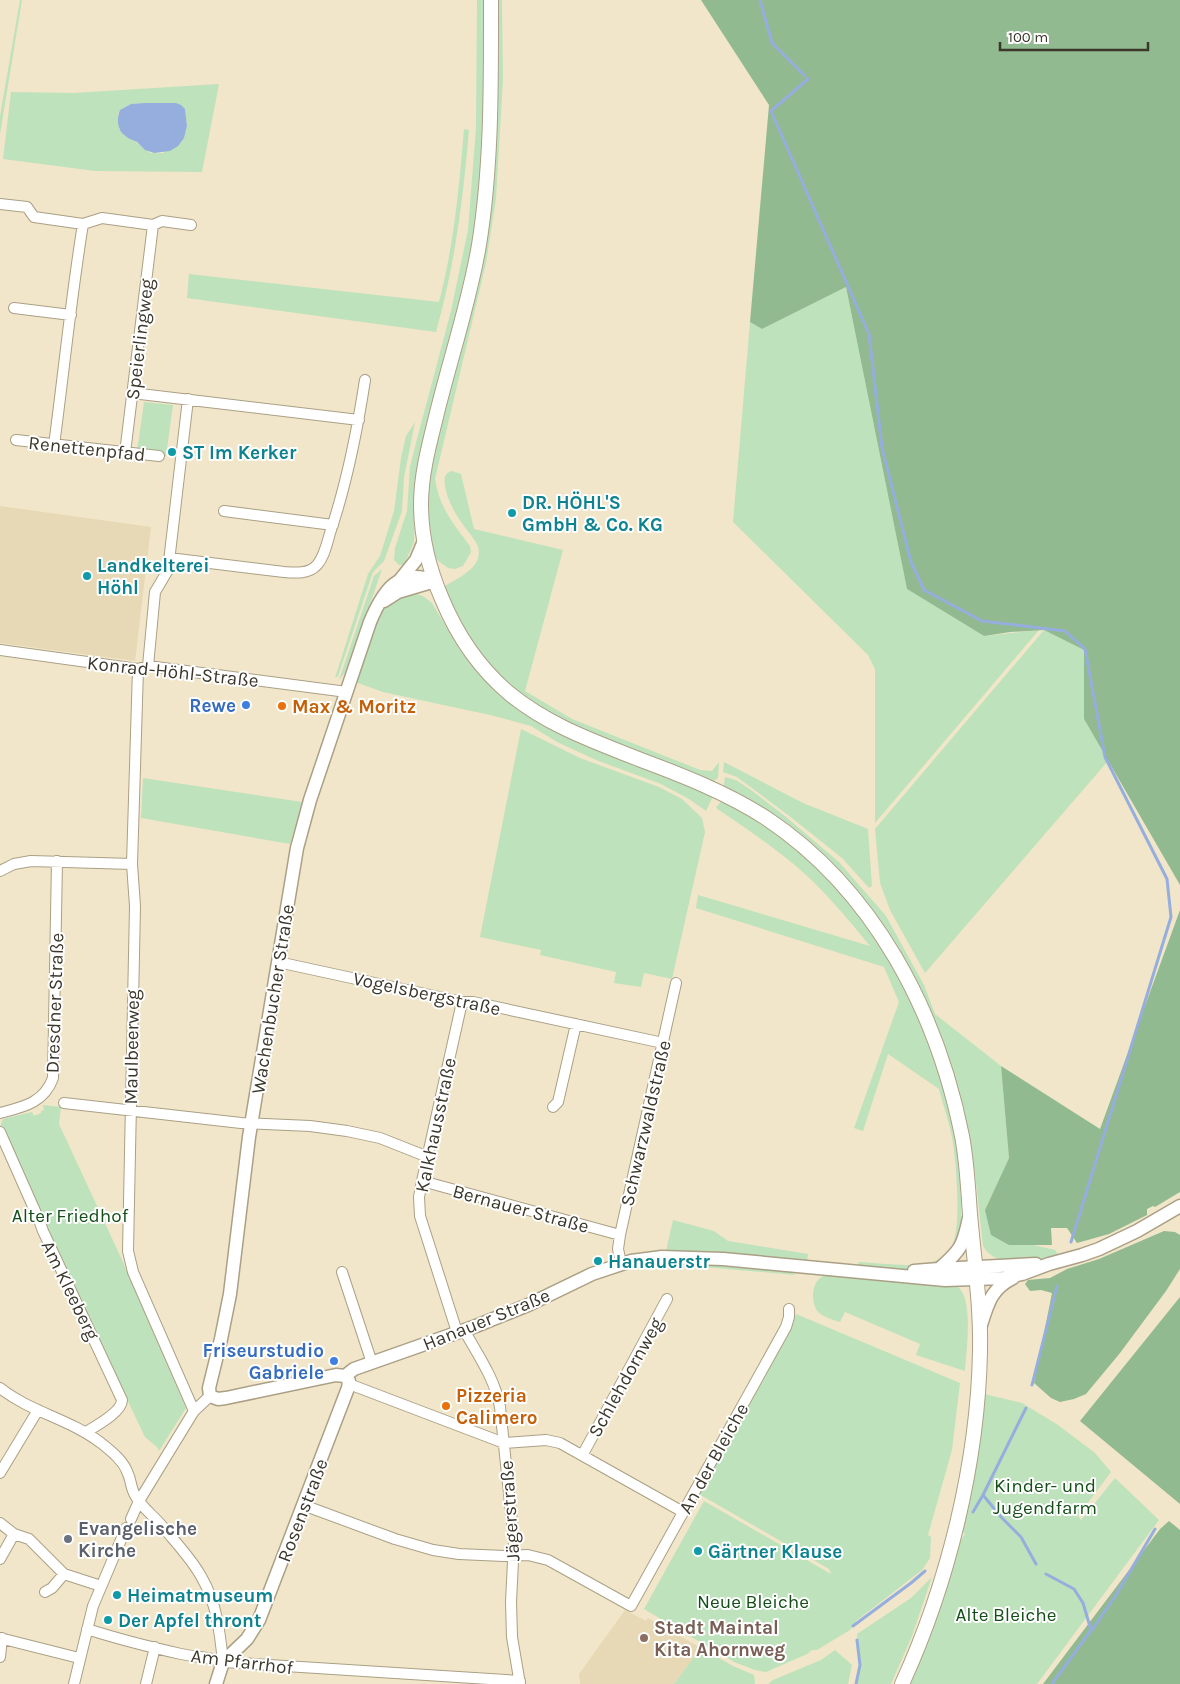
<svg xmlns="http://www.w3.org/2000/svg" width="1180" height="1684" font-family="Karla,sans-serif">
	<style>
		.built { fill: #e7d9b5 }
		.green { fill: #bde2bc; fill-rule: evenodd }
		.forest { fill: #91ba90 }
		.water { fill: #96aede }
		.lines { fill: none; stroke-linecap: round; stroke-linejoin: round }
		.stream { stroke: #96aede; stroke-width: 3 }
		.minor-casing { stroke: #aba085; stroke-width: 12 }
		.tertiary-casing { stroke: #aba085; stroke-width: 15 }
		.secondary-casing { stroke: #aba085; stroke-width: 16 }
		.minor { stroke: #fff; stroke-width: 10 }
		.tertiary { stroke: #fff; stroke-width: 12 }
		.secondary { stroke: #fff; stroke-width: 14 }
		.culture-dot { fill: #0f9aa8; stroke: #fff; stroke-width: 2 }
		.shop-dot { fill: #3f7fe0; stroke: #fff; stroke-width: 2 }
		.food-dot { fill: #e8710a; stroke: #fff; stroke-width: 2 }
		.worship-dot { fill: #6b7280; stroke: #fff; stroke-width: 2 }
		.education-dot { fill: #8d6e63; stroke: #fff; stroke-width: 2 }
		.labels { text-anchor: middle; stroke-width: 4; stroke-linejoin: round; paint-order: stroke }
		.street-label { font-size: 19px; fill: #3b372b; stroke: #fff }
		.culture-label { font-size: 19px; font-weight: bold; fill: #0d838f; stroke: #fff; text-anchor: start }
		.shop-label { font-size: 19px; font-weight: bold; fill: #366cbe; stroke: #fff; text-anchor: end }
		.food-label { font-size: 19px; font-weight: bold; fill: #c56008; stroke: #fff; text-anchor: start }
		.park-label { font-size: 19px; fill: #144f18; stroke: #fff }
		.worship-label { font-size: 19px; font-weight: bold; fill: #5b616d; stroke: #fff; text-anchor: start }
		.education-label { font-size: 19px; font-weight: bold; fill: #785e54; stroke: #fff; text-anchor: start }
	</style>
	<rect width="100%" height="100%" fill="#f1e6c9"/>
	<path class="built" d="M0,506L151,527L135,661L0,643Z
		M625,1610L646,1621L648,1618L701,1648L674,1684H580L579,1674Z"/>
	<path class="green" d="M20,0H22L0,134V116Z
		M477,0H486L484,128L475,238L415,519L414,542L404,565H399L394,560L395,548L407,511L410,467L417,439L451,311L468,230L476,128Z
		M496,0H502L503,79L496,198L486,263L435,479C439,507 454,525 470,546L471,552L463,566L455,569L448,568L437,560L433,547L427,503L429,471L475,289Z
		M219,84L202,172L95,171L3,159L11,92L73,93ZM144,103H176L185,109L187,126L184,138L163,153H150L119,129L118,114L120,110L131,104Z
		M464,129L469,130C463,200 455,264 436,332L187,298L189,274L439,302C454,244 459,189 464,129Z
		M846,287L907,589L984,636L1039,630L875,823V669L868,655L733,522L750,322L762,329Z
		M144,402L173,405L166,456L137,452Z
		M415,422L404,477L402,511L384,561L373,572L338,676L335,678L368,574L380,556L394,511L401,458L406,436Z
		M452,471L461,474L474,529L563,550L525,691L572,719L700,770L712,771L719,762L718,778L711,783L546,713L503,683L470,642L443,587C453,581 475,571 478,558C479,555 479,550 478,547C476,541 471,535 467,530C457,517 448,503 445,486C444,478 444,474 452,471Z
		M382,569L348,669L339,680L374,576Z
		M413,593L423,596L432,603L460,650L474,668L504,698L564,735L588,747L699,789L713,796L706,811L689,799L661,784L596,760L557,742L531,726L490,715L383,692L355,682L378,612L391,600Z
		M1044,630L1084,650V719L1108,761L925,973L890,910L880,883L875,829Z
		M521,729L580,758L659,787L682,799L702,818L705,832L672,979L644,973L641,987L614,983L616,972L540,955L541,950L480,937Z
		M724,762L803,803L868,829L872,886L869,888L842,858L788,815L737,777L723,772Z
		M725,777L736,780L751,790L786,817L839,862L886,916L924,985L935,1014L1001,1066L1009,1158L985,1210L1009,1245H1033L1055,1250L1059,1256C1037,1262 996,1270 983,1246L975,1173L967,1134L943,1047L857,895L723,790Z
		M143,778L302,802L290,844L141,818Z
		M722,800C776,831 825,868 862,918C922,1000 960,1102 961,1203C961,1225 963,1230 952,1250C950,1253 949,1258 946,1260C927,1275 880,1269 857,1267L859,1262C882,1263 916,1269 938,1260C947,1257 952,1248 954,1240C961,1218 956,1160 952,1137C949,1121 943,1105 939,1089L888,1054L863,1131L854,1128L899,1002L884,967L696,908L698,895L870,946C847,918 824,890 797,867C771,845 744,827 716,808Z
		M43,1105L61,1107L59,1124L123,1262L186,1408L159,1451L158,1448L145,1437L49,1236L0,1127L3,1119L32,1112L34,1116L41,1113V1111L44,1110Z
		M673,1220L714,1231L728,1241L808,1254L807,1262L666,1251Z
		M676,1263L724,1265L792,1272L795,1275L704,1267H676Z
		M832,1274L947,1283C950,1284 956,1285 958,1287C974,1300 966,1352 965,1371L916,1355L920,1344L845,1312L840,1322C833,1320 824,1317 818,1312C811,1303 811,1286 820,1278C824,1275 828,1275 832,1274Z
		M796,1314L960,1383L952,1450L928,1535L931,1537L930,1558L922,1570L856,1621L850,1630L817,1650H812L807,1654L766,1672L755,1670L734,1662L644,1609L704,1501L831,1574L829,1569L699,1494L765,1377Z
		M984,1394L1022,1403L1058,1425L1095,1453L1111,1472L1078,1516L1081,1520L1115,1478L1159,1520L1037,1684H911L928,1639L955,1547L965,1534L960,1529Z
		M932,1577L912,1636L891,1684H857L861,1663L857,1634L911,1598Z
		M701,1648L733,1666L754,1675L755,1684H674Z
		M835,1650L852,1665L848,1684H768L773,1680L821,1660Z"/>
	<path class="forest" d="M701,0H1180V885L1084,719V650L1044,630L1010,632L984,636L907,589L846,287L762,329L750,322L769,105Z
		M1180,910V1192L1155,1207L1153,1206L1147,1209V1215L1109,1234L1077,1243L1067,1228H1051L1052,1245H1009L991,1235L985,1210L1009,1158L1001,1066L1100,1129Z
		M1164,1231L1175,1232L1180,1235V1269L1166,1291L1120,1353L1086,1394L1074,1399L1060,1402L1051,1398L1034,1383L1052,1293L1041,1290L1030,1291L1025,1284L1028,1280L1050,1278L1067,1269L1099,1259Z
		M1180,1297V1504L1080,1421Z
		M1169,1521L1180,1530V1684H1043L1160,1529Z"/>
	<path class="water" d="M144,103H176L181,105L185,109L187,126L184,138L178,146L170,151L154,153L145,150L137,142L128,138L122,133C117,127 117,117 120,110L131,104Z"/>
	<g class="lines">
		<path class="stream" d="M760,0L772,43L804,75
			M807,78L808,79L771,111L869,334L882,448L911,562L924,590L982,621L1065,631L1085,649L1105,757L1167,879L1171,917L1071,1242
			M1032,1385L1057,1286
			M983,1495L1001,1517L1021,1537L1036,1564
			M973,1512L983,1495L1026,1408
			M1046,1574L1074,1589L1083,1603L1091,1630L1052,1684
			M853,1626L911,1583L925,1571
			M1092,1630L1116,1595L1155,1529
			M856,1684L860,1665L857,1640"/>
		<defs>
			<path id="minor" d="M0,204L27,207L34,217L83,224L102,218L153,225L162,221L191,225
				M14,308L71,315
				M132,393L359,420
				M16,440L159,456
				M54,445C64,371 71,297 83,224
				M125,453L153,225
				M224,511L333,525
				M169,558L284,572C296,573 309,574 317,565C324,557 327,544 330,533C347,483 357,432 365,380
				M0,650L138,669L148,666L347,692
				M148,666L155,592L168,570L188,399
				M138,669L132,864L135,906L128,1251L133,1272L194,1411
				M0,871L14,864L31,861L132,864
				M278,962L462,1002H473L663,1043
				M64,1103L241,1123L310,1126L347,1131L380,1138L428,1157
				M553,1107L558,1102L576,1024
				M0,1113C23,1107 44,1103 53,1078L57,861
				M0,1132L39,1220L43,1231L122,1400C122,1412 96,1426 86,1432
				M422,1181L620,1235
				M621,1263L618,1249L620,1235L676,983
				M342,1272L372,1363
				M464,1330C478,1355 495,1379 500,1407L514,1541L511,1602L512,1637L520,1684
				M457,1332L420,1216L419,1197L422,1181L462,1002
				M349,1384L504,1443L546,1440L560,1443L683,1512
				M0,1388C30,1412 70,1419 101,1443C111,1451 124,1461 128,1474C131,1480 131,1489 135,1495C141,1507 154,1516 163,1527C176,1543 192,1559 202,1578C217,1604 220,1633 223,1662
				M583,1454L667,1299
				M0,1473L38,1410
				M303,1505L395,1539L433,1550L459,1554L504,1556L528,1555L548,1560L631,1606L786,1327L789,1317V1309
				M131,1519L139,1501L194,1411L210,1396
				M0,1523L14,1534L29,1539L64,1574L101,1586
				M0,1559L14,1534
				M45,1592L52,1588L64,1574
				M87,1629C118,1639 150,1647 181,1654C195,1657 210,1657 223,1662L520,1681
				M0,1638L79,1658
				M0,1657L2,1638
				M74,1684L93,1606L126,1528
				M146,1684L155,1647"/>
			<path id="tertiary" d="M400,580L416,560L424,541
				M435,581C398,567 383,591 370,622L310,800L297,848L249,1137L230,1294L221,1339L209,1388L210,1396L218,1399L226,1398L336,1375L345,1376L354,1369L476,1326L528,1305L592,1274L631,1261L662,1257L723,1259L945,1280L1004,1278L1022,1274L1049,1264L1082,1255L1099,1249L1137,1231L1180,1206
				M384,601L398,592L435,581
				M939,1269C961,1250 963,1246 969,1218
				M914,1271L939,1269L1036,1264
				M981,1325C988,1303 991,1289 1013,1278
				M216,1684L223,1662L247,1639L259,1620L348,1388L349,1381L345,1376"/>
			<path id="secondary" d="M491,0C491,82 492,164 479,245C469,304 450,359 436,417C429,445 421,475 421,504C421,537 429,569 442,599C457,635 480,669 510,694C549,726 596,742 641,760C684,776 727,793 766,818C874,890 937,1011 962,1136C967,1162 968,1188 970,1214C974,1260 981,1305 980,1351C978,1462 948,1584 902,1684"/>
		</defs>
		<use href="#minor" class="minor-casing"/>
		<use href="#tertiary" class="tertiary-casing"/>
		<use href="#secondary" class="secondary-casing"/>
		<use href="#minor" class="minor"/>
		<use href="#tertiary" class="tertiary"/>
		<use href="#secondary" class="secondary"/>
	</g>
	<g class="culture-dot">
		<circle cx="172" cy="452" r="5"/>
		<circle cx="512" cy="513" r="5"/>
		<circle cx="87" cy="576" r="5"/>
		<circle cx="598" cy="1261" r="5"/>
		<circle cx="698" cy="1551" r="5"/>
		<circle cx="117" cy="1595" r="5"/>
		<circle cx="108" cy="1620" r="5"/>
	</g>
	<g class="shop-dot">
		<circle cx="246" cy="705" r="5"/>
		<circle cx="334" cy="1361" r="5"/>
	</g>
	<g class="food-dot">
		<circle cx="282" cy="706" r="5"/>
		<circle cx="446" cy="1406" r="5"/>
	</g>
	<circle class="worship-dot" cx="68" cy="1539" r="5"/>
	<circle class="education-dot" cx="644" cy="1638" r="5"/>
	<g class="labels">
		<g class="street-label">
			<text transform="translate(139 339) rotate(-83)" y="7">Speierlingweg</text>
			<text transform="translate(87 448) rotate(6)" y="7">Renettenpfad</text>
			<text transform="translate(173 671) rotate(6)" y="7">Konrad-Höhl-Straße</text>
			<text transform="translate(427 993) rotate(12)" y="7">Vogelsbergstraße</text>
			<text transform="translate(272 999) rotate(-81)" y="7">Wachenbucher Straße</text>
			<text transform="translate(54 1003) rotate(-88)" y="7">Dresdner Straße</text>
			<text transform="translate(131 1047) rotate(-89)" y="7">Maulbeerweg</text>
			<text transform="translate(645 1123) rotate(-77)" y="7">Schwarzwaldstraße</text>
			<text transform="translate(435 1125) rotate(-78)" y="7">Kalkhausstraße</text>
			<text transform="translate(521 1208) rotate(15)" y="7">Bernauer Straße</text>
			<text transform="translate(71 1290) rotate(64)" y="7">Am Kleeberg</text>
			<text transform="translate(486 1319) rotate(-22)" y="7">Hanauer Straße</text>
			<text transform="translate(625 1377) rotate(-61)" y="7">Schlehdornweg</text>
			<text transform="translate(713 1458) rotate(-61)" y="7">An der Bleiche</text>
			<text transform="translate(302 1510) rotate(-69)" y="7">Rosenstraße</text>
			<text transform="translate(509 1511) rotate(-94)" y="7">Jägerstraße</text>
			<text transform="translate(242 1661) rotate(7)" y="7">Am Pfarrhof</text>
		</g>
		<g class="culture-label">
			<text x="182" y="459">ST Im Kerker</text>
			<text x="522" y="509">DR. HÖHL'S<tspan x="522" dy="22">GmbH &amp; Co. KG</tspan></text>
			<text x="97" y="572">Landkelterei<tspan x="97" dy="22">Höhl</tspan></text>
			<text x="608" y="1268">Hanauerstr</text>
			<text x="708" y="1558">Gärtner Klause</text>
			<text x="127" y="1602">Heimatmuseum</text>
			<text x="118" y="1627">Der Apfel thront</text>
		</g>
		<g class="shop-label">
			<text x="236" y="712">Rewe</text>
			<text x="324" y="1357">Friseurstudio<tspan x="324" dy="22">Gabriele</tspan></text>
		</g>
		<g class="food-label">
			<text x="292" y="713">Max &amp; Moritz</text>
			<text x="456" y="1402">Pizzeria<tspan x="456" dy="22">Calimero</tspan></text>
		</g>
		<g class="park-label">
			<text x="70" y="1222">Alter Friedhof</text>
			<text x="1045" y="1492">Kinder- und<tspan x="1045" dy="22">Jugendfarm</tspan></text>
			<text x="753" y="1608">Neue Bleiche</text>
			<text x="1006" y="1621">Alte Bleiche</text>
		</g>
		<g class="worship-label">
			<text x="78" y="1535">Evangelische<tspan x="78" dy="22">Kirche</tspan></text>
		</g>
		<g class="education-label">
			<text x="654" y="1634">Stadt Maintal<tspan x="654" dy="22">Kita Ahornweg</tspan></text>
		</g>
	</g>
	<path d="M1000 42v8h148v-8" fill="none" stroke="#3b372b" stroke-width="2.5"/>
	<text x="1008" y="42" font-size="15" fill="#3b372b" stroke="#ffffff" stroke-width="4" paint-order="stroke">100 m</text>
</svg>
